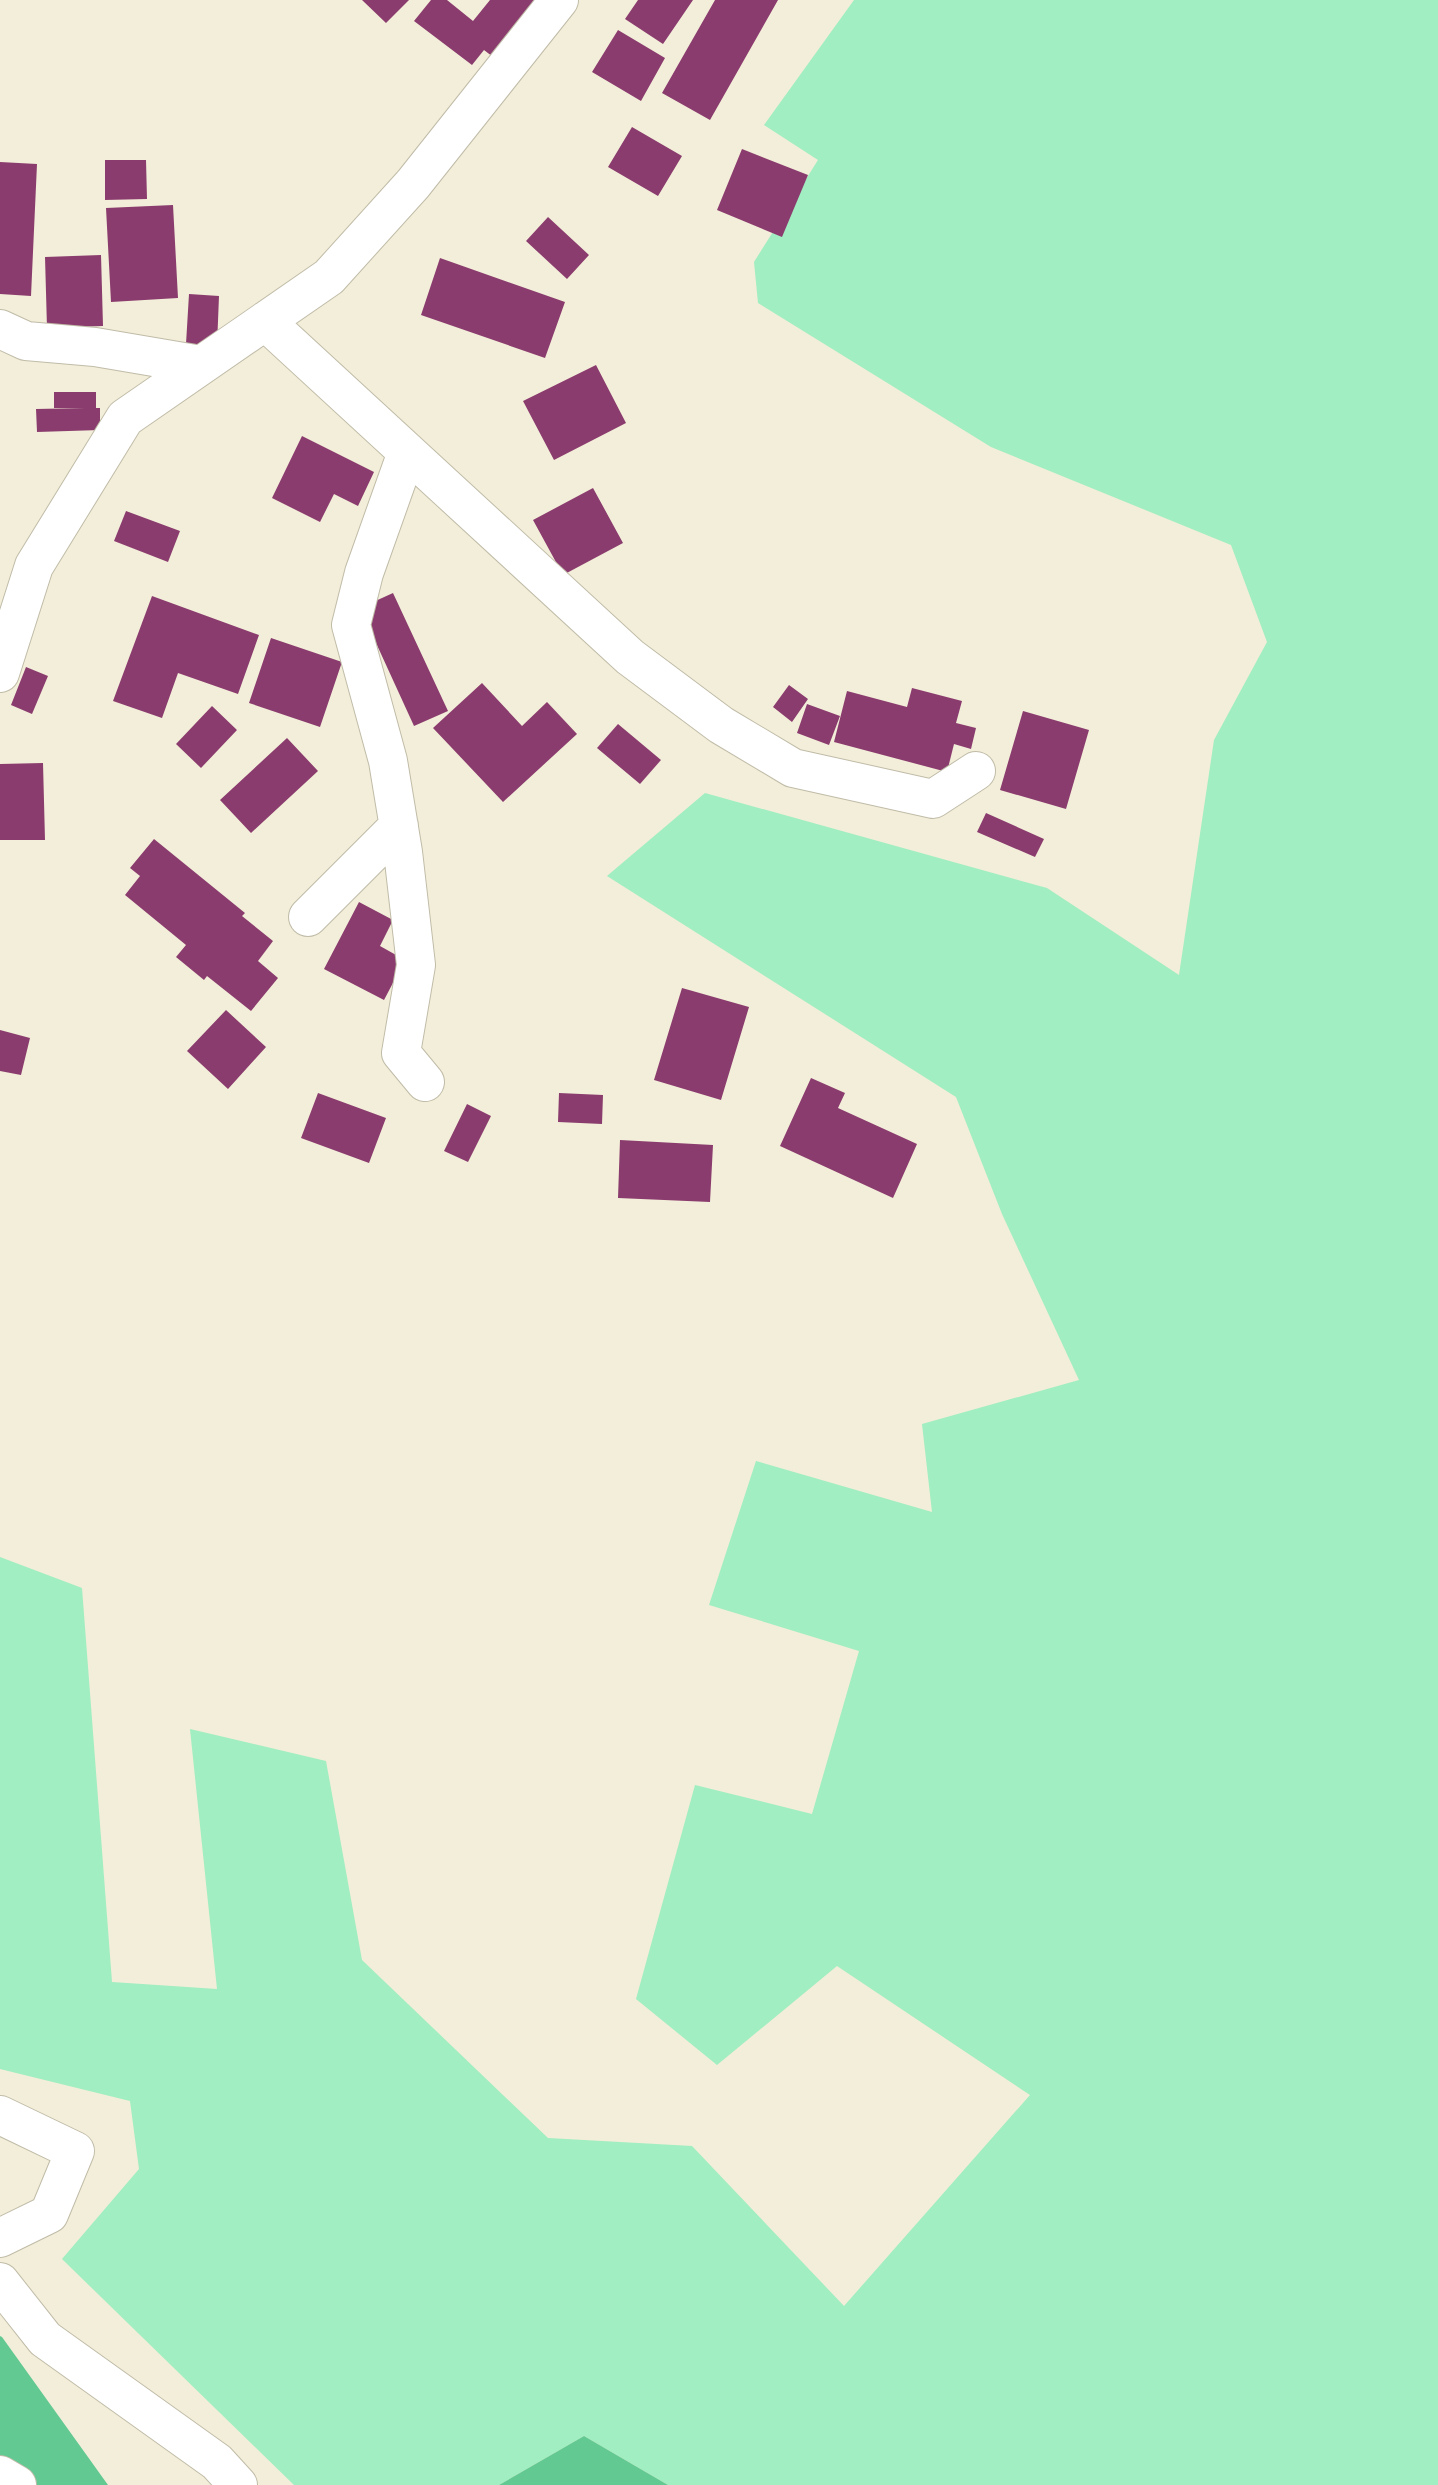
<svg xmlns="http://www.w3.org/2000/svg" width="1438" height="2485" font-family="Cabin,sans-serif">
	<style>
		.green { fill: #a0eec1 }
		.forest { fill: #63c993 }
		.building { fill: #8b3c6e }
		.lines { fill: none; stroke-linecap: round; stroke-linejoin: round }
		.street-casing { stroke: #c0bca8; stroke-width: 40 }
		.street { stroke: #fff; stroke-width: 38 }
	</style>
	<rect width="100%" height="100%" fill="#f2eed9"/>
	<path class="green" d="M854,0H1438V2485H668L584,2436L499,2485H294L62,2259L139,2169L130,2101L0,2069V1557L82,1588L112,1982L217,1989L190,1729L326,1761L362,1960L548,2138L692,2146L844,2306L1030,2095L837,1966L717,2065L636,1999L695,1785L812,1814L859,1651L709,1605L756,1461L932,1512L922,1424L1079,1380L1002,1214L956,1097L607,876L705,793L1047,888L1179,975L1214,740L1267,642L1231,545L991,447L758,303L754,262L818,160L764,125Z"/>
	<path class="forest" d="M0,2336L2,2337L108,2485H0Z
		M584,2436L668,2485H499Z"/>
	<path class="building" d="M362,0H409L386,23Z
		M431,0H447L473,21L490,0H543L514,73L484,50L472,65L414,21Z
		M638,0H693L663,44L625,19Z
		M715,0H778L710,120L662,93Z
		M618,30L665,58L641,101L592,72Z
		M632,127L682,156L658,196L608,167Z
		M742,149L808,175L782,237L717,210Z
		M105,160H146L147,199L105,200Z
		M0,162L37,164L31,296L0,294Z
		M173,205L178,298L111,302L106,208Z
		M548,217L589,255L567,279L526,241Z
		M101,255L103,326L47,328L45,257Z
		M440,258L565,302L545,358L421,315Z
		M189,294L219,296L217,346L186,344Z
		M596,365L626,423L554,460L523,401Z
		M54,392H96V408H100V430L37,432L36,409L85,408H54Z
		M302,436L374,472L358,506L334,494L320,522L272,498Z
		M593,488L623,543L563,575L533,520Z
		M126,511L180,531L168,562L114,541Z
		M393,593L448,711L414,726L360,608Z
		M152,596L259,635L238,694L178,673L162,718L113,701Z
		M271,638L342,662L320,727L249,703Z
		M26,667L48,676L32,714L11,705Z
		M482,683L522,726L547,702L577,734L503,802L433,728Z
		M789,685L808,699L792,722L773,707Z
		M912,688L962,701L956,723L976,728L971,749L954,744L947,772L834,742L847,691L907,707Z
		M807,704L840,716L829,745L797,733Z
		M212,706L237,730L201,768L176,744Z
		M1023,711L1089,730L1066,809L1000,790Z
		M618,724L661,760L640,784L597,748Z
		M287,738L318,771L251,833L220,800Z
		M43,763L45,840H0V764Z
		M986,813L1044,839L1035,857L977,832Z
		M154,839L245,913L242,916L273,941L258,961L278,978L251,1011L207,976L204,980L176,957L186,945L125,895L140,876L130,868Z
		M359,902L393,920L380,946L405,960L384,1000L324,969Z
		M682,988L749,1007L721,1100L654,1080Z
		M226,1010L266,1047L228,1089L187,1051Z
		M0,1030L30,1038L21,1075L0,1071Z
		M811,1078L845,1093L838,1108L917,1144L893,1198L780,1146Z
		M318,1093L386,1118L369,1163L301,1138Z
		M559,1093L603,1095L602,1124L558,1122Z
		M467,1104L491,1116L468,1162L444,1151Z
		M620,1140L713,1145L710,1202L618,1198Z"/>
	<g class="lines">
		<defs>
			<path id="street" d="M265,321L630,657L721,725L793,768L933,799L976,771
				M0,329L26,341L95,347L201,365
				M407,452L364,573L351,625L388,761L403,852L416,965L401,1053L425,1082
				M0,673L34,566L125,418L329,277L413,184L559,0
				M308,917L399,826
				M0,2115L75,2151L49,2214L0,2238
				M0,2282L45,2339L217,2462L238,2485
				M0,2475L17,2485"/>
		</defs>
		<use href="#street" class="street-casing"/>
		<use href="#street" class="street"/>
	</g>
</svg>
